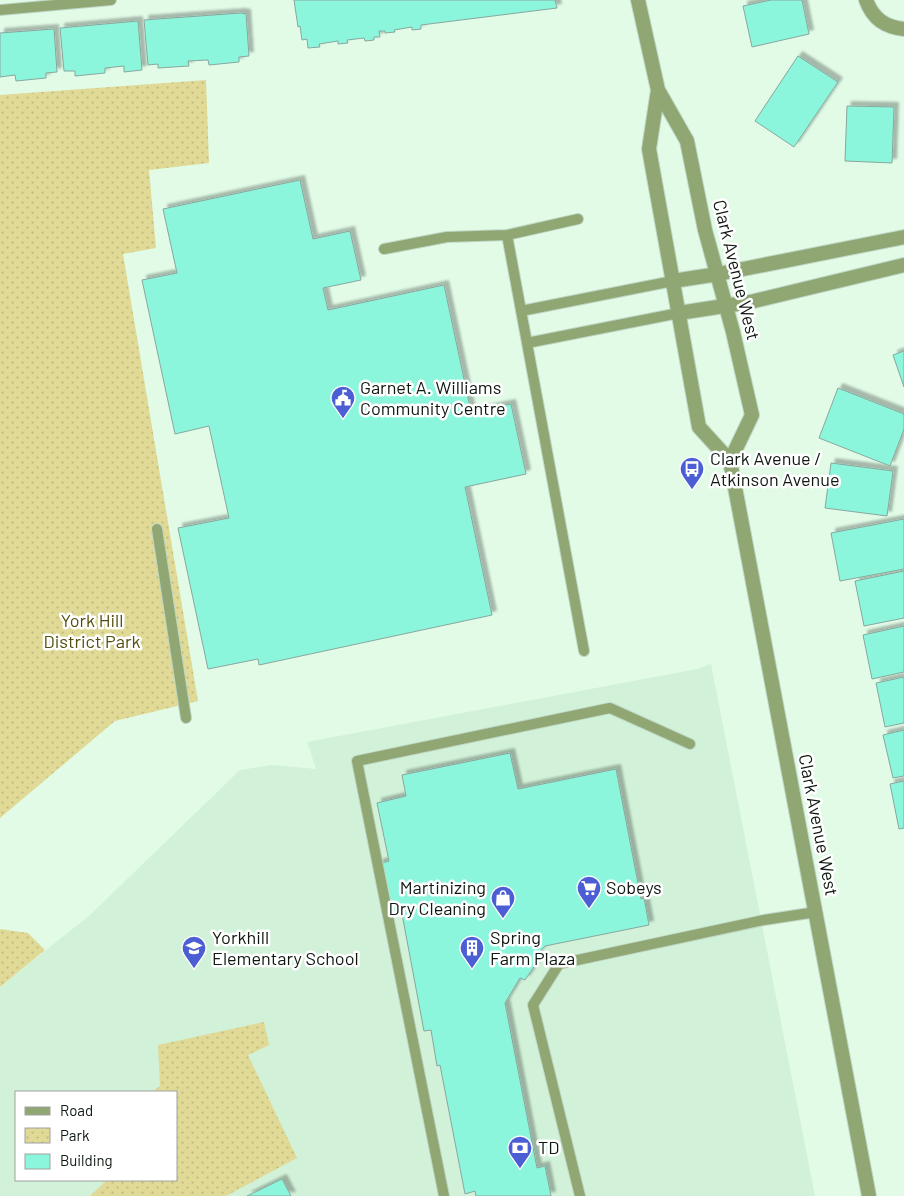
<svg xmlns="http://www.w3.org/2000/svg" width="904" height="1196" font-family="Barlow,sans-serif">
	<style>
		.built { fill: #d1f1d8; fill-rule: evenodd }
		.park { fill: url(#park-dots) }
		.building { fill: #8cf6dc; stroke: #88a79e; filter: url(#shadow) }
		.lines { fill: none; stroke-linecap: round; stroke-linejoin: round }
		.service-casing { stroke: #bfd7c5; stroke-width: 12 }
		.minor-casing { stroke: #bfd7c5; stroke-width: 16 }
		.tertiary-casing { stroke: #bfd7c5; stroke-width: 16 }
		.service { stroke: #90a774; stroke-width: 10 }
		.minor { stroke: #90a774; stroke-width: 14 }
		.tertiary { stroke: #90a774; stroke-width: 14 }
		.labels { text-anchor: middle; stroke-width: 5; stroke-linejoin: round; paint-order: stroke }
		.street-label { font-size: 18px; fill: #0e1710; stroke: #fff }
		.poi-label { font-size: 18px; fill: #0e1710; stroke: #fff; text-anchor: start }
		.park-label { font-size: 18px; fill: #544d0c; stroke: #fff }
	</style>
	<defs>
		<pattern id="park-dots" width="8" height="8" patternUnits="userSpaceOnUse" patternTransform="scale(1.25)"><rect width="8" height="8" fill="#e0da96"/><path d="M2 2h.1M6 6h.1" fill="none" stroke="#bfba80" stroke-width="1.8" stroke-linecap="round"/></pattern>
		<filter id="shadow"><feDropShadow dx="4.5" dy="-4.5" stdDeviation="1" flood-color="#0004"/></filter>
	</defs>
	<rect width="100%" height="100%" fill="#e1fbe7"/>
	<path class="built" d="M711,664L815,1196H0V987L90,915L240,770L272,765L316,769L307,742L697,669ZM16,1092H176V1180H16Z"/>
	<path class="park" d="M206,80L209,163L149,170L156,248L123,254L198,701L115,721L0,818V95Z
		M0,929L28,933L45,950L0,987Z
		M264,1022L269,1045L248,1055L297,1158L226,1196H90L107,1180H176V1092H152L160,1086L158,1045Z"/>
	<path class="building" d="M294,0H555L557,8L421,25V29L412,30V27L394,30L395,32L385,33V31H379L380,37H374V40L365,41L364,38L347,40L348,43L338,44V41L319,44L320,47L308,48L307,39L302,40L300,26L298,27Z
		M771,0H802L809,34L752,47L743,6Z
		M241,13L246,14L249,56L239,57V62L209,65L208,60L188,61L189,66L158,68V64L148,65L144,20Z
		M138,21L142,70L124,72V66L105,68V73L75,76V71H64L60,28Z
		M54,29L57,72L46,73V78L16,81L15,75L0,77V33Z
		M798,56L838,82L794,147L755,121Z
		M847,106L894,107L892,163L845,161Z
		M300,180L313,239L350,231L361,280L323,288L328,310L444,285L471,412L511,404L526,474L465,487L492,615L259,665L258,659L208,669L178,528L229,518L209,426L175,434L142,280L177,273L163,209Z
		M904,351V387L893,355Z
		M838,388L904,414V429L890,466L819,438Z
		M831,463L893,471L887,516L825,508Z
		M904,519V569L840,581L831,533Z
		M904,571V618L864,626L855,581Z
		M904,626V672L872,679L863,635Z
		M904,677V723L885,727L876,683Z
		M904,730V776L893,778L883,735Z
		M510,753L518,789L616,769L641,899L644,898L649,925L545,946L534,958L538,961L525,980L520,978L505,1003L537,1168L545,1166L551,1196H476L475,1191L465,1194L440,1065L437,1066L431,1030L424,1031L402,914L389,917L378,864L389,861L377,803L406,796L402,775Z
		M904,781V828L899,829L890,784Z
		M282,1179L291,1196H247Z"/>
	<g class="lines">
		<defs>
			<path id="service" d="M0,10L111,0
				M507,235L584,651
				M384,249L447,237L507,235L578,219
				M521,311L673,281
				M527,343L679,313
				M157,529L186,718
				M444,1196L357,761L610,708L690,744
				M580,1196L533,1005L559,964L764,920L816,912"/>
			<path id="minor" d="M866,0C873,19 885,27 904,29"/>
			<path id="tertiary" d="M638,0L658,90L687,141L705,230L733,332L752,415L730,461
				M658,90L649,149L699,427L730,461L869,1196
				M673,281L718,274L904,237
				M679,313L750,302L904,265"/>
		</defs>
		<use href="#service" class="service-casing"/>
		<use href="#minor" class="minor-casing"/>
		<use href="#tertiary" class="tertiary-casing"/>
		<use href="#service" class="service"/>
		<use href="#minor" class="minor"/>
		<use href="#tertiary" class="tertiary"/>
	</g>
	<defs>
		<symbol id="civic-pin" viewBox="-11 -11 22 30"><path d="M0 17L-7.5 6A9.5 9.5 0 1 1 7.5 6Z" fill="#4c5ed3" stroke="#fff"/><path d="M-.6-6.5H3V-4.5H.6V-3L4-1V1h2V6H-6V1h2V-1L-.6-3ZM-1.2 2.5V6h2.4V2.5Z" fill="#fff"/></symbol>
		<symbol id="bus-pin" viewBox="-11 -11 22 30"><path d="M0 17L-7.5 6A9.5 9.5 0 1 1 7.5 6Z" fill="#4c5ed3" stroke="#fff"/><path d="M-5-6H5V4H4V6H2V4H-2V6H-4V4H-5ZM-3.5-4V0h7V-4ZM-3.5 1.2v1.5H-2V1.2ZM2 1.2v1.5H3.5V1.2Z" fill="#fff"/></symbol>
		<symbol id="supermarket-pin" viewBox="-11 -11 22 30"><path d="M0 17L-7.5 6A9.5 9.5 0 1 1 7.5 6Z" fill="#4c5ed3" stroke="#fff"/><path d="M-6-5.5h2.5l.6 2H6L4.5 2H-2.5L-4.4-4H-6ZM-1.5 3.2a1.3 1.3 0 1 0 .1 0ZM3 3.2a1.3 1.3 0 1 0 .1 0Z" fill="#fff"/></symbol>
		<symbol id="shop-pin" viewBox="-11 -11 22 30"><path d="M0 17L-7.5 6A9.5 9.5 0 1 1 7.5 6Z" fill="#4c5ed3" stroke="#fff"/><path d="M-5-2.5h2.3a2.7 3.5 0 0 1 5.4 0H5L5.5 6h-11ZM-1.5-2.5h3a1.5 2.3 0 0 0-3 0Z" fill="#fff"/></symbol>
		<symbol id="school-pin" viewBox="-11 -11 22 30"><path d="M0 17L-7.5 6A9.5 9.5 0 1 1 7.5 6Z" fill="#4c5ed3" stroke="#fff"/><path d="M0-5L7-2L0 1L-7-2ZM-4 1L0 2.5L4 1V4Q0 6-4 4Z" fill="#fff"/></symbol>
		<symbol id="building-pin" viewBox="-11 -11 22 30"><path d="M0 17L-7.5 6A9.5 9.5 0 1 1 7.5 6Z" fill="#4c5ed3" stroke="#fff"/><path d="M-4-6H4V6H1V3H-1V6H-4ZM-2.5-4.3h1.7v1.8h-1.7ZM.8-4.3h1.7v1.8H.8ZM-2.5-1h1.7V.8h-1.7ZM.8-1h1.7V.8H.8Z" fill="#fff"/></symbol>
		<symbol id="bank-pin" viewBox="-11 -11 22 30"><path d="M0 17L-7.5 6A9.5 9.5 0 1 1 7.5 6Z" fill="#4c5ed3" stroke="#fff"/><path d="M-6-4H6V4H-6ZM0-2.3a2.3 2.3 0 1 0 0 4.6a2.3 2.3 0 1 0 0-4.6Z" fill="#fff"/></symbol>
	</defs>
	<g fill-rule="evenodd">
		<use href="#civic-pin" x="329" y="384" width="28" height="38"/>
		<use href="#bus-pin" x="678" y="455" width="28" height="38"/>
		<use href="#supermarket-pin" x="575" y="874" width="28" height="38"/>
		<use href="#shop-pin" x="489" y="884" width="28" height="38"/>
		<use href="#school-pin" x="180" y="934" width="28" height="38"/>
		<use href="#building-pin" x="458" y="934" width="28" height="38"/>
		<use href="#bank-pin" x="506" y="1134" width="28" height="38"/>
	</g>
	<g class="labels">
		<g class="street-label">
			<text transform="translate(736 270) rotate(76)" y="6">Clark Avenue West</text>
			<text transform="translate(818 825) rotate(79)" y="6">Clark Avenue West</text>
		</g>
		<g class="poi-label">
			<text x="360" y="394">Garnet A. Williams<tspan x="360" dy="21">Community Centre</tspan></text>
			<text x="710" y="465">Clark Avenue /<tspan x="710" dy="21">Atkinson Avenue</tspan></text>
			<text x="486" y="894" text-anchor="end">Martinizing<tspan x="486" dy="21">Dry Cleaning</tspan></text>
			<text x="606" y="894">Sobeys</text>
			<text x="212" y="944">Yorkhill<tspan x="212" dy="21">Elementary School</tspan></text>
			<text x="490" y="944">Spring<tspan x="490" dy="21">Farm Plaza</tspan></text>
			<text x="538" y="1154">TD</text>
		</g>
		<g class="park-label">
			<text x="92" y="627">York Hill<tspan x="92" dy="21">District Park</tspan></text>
		</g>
	</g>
	<rect x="15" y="1091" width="162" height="90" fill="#ffffff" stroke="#9fa29f"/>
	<rect x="25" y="1107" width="25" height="8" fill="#90a774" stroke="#9fa29f"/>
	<text x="60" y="1116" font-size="15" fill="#0e1710">Road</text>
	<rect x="25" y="1128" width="25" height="15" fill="url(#park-dots)" stroke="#9fa29f"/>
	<text x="60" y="1141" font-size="15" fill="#0e1710">Park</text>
	<rect x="25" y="1154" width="25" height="15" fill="#8cf6dc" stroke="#9fa29f"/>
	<text x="60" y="1166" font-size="15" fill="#0e1710">Building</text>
</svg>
